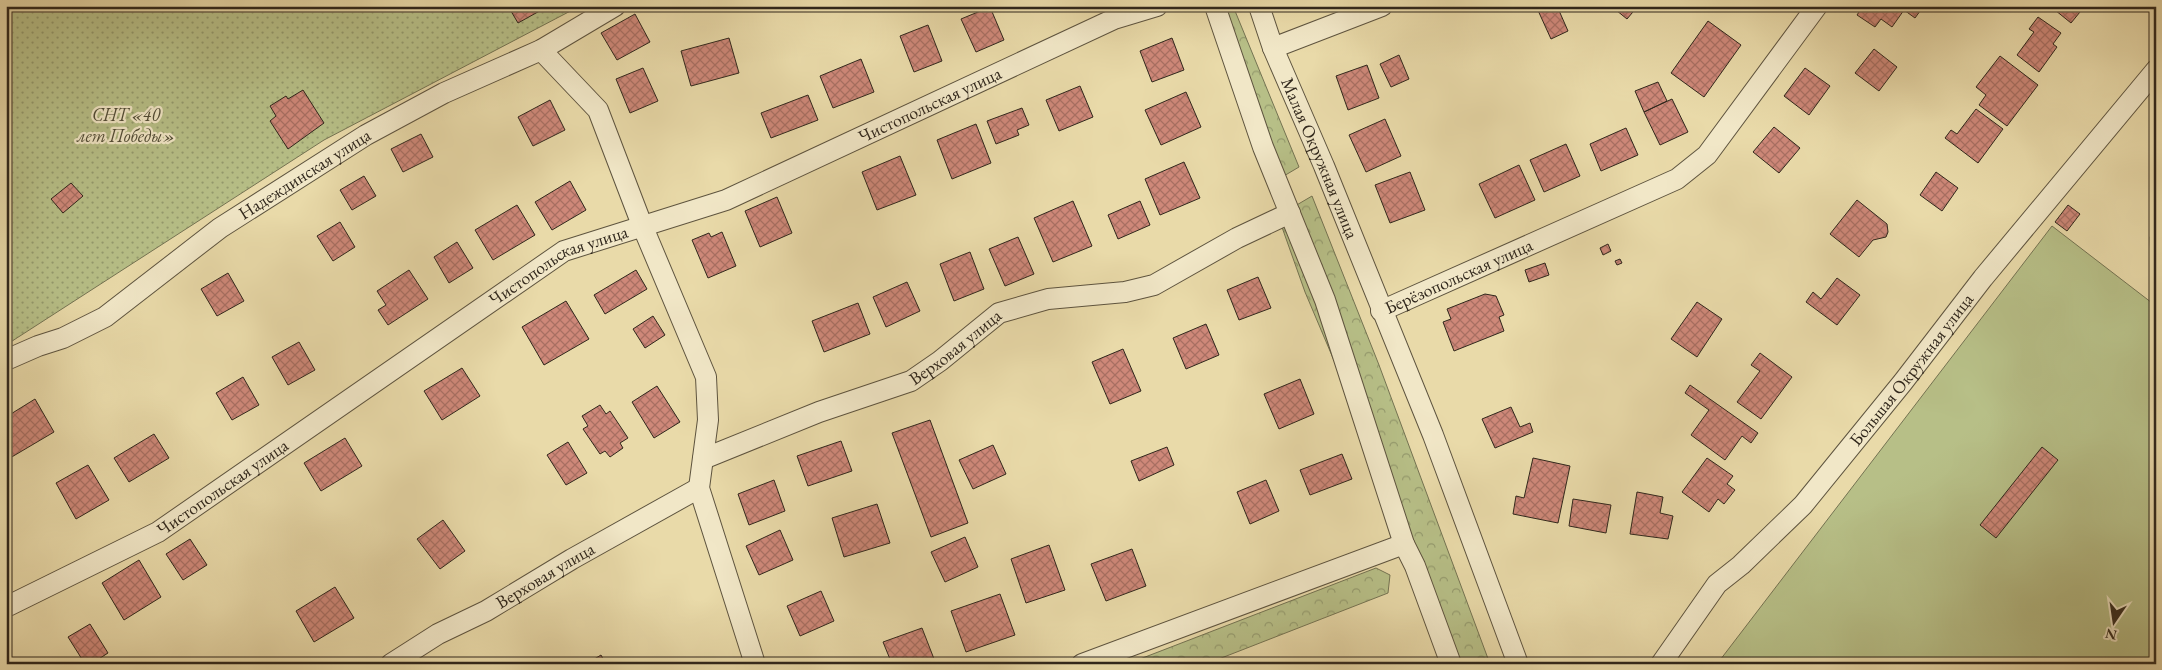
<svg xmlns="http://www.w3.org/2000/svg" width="2162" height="670" font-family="'EB Garamond',serif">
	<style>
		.forest { fill: url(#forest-crowns); stroke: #747352 }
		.park { fill: url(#park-dots); stroke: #747352 }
		.pitch { fill: #b7bf87; stroke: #747352 }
		.building { fill: url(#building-cross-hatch); stroke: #30271c }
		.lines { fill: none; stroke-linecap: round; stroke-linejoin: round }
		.minor-casing { stroke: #5e543f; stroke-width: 22 }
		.minor { stroke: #f1e7c7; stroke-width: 20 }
		.labels { text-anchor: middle; stroke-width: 4.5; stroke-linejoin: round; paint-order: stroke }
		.street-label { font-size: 18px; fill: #30271c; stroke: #f1e7c7 }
		.park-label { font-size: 18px; font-style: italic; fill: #524d37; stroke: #f1e7c7 }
	</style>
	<defs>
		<pattern id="forest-crowns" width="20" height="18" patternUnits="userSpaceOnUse" patternTransform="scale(1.25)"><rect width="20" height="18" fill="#b7bf87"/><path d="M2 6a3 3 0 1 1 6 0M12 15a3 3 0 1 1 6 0" fill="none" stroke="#959b6e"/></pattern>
		<pattern id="park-dots" width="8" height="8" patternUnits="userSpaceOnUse" patternTransform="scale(1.25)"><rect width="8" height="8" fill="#b7bf87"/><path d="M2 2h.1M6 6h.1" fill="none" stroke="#959b6e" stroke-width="1.8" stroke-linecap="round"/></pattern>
		<pattern id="building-cross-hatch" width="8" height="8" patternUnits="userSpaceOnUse" patternTransform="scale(1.25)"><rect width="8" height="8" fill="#ce8879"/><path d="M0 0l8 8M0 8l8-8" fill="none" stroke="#a86f62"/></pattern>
	</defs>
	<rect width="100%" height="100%" fill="#e9daa9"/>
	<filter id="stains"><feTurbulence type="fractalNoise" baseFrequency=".004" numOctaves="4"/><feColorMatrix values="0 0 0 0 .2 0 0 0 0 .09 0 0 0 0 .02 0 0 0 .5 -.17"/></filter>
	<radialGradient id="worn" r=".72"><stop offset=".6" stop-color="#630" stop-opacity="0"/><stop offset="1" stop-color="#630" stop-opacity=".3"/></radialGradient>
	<path class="forest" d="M1206,6H1233L1299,167L1272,183Z
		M1312,196L1379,365L1490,664H1456L1413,547L1305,292L1278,216Z
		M1376,568L1390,575L1388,593L1206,664H1127Z"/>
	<path class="park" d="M6,6H580L324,140L6,345Z"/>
	<path class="pitch" d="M2052,226L2156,306V664H1717Z
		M2156,229V264L2151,260L2150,237Z"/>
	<path class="building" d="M508,6H544L545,8L518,23Z
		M1536,6H1557L1568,31L1551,39Z
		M1611,6H1638L1627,19Z
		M1863,6H1922L1923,7L1915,18L1904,10L1892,27L1881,19L1875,27L1857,15Z
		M2050,6H2073L2080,12L2071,23Z
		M990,7L1004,40L976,52L961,19Z
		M635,14L650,42L617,60L601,33Z
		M2038,17L2061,33L2053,44L2057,47L2039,72L2017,55L2034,32L2029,29Z
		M1708,21L1741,45L1704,97L1671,73Z
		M928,25L942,61L914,72L900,36Z
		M729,38L739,73L691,86L681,51Z
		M1172,38L1184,70L1152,82L1140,51Z
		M1874,49L1897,67L1879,91L1855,73Z
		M1399,55L1409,79L1391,87L1380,64Z
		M2000,56L2038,85L2007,126L1979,105L1986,95L1976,87Z
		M861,59L874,92L833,108L820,76Z
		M1367,65L1379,98L1348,110L1336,76Z
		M643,68L658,101L630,113L616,79Z
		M1805,68L1830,86L1809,115L1784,96Z
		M1658,82L1667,101L1644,112L1635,91Z
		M1080,86L1093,117L1059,131L1046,100Z
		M303,90L324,123L288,149L270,121L276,116L270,106L286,96L288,99Z
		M1186,92L1201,127L1161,145L1145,110Z
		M808,95L818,120L771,138L761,113Z
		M1672,99L1688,132L1660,145L1644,112Z
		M550,100L565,130L533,146L518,117Z
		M1022,108L1029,125L1017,130L1019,135L996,144L987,121Z
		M1976,109L2003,129L1978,163L1945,138L1951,130L1957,134Z
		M1385,119L1401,156L1366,172L1349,135Z
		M976,124L991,163L952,179L937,140Z
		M1774,127L1800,148L1779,173L1753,152Z
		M1626,128L1638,155L1601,171L1590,144Z
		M421,134L433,157L403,172L391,149Z
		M1566,144L1580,176L1544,192L1530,160Z
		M900,156L916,195L877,210L862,172Z
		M1184,162L1200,198L1160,215L1145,179Z
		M1519,165L1535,200L1495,218L1479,184Z
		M1410,172L1425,210L1390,223L1375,185Z
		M1936,172L1958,188L1942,211L1920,195Z
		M364,176L376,196L352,210L340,190Z
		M570,181L586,210L552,230L535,202Z
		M71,183L83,196L63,213L51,199Z
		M777,197L792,233L760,247L745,211Z
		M1857,200L1887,224L1888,232L1886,237L1873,240L1859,257L1830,234Z
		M1073,201L1092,246L1053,262L1034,218Z
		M1140,201L1150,225L1118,239L1108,215Z
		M517,205L535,235L493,260L475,230Z
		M2068,205L2080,214L2067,231L2055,222Z
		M340,222L355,247L333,261L317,236Z
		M722,232L736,266L708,278L692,240L709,233L711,237Z
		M1018,237L1034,274L1005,286L989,249Z
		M457,242L473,268L449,283L434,257Z
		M1608,244L1611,251L1603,255L1600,248Z
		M970,252L984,289L954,301L940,264Z
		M1620,259L1622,263L1617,265L1615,261Z
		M1545,263L1549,275L1529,282L1525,270Z
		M409,270L428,299L388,325L378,310L386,305L377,291Z
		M636,270L647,289L605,314L594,295Z
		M228,273L244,301L217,316L201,289Z
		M1258,277L1271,308L1239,320L1227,290Z
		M1837,278L1860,295L1837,325L1806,302L1813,292L1821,299Z
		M907,282L920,311L886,327L873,297Z
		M1485,294L1496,296L1504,315L1499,317L1504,331L1454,351L1443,322L1451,319L1447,309Z
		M566,301L589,339L544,365L522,327Z
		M1697,302L1722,319L1697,357L1671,339Z
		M858,303L870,334L824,352L812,321Z
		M653,316L665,335L645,348L633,329Z
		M1206,324L1219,355L1186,369L1173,338Z
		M299,342L315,370L288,385L272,357Z
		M1123,349L1141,391L1110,404L1092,362Z
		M1760,353L1792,377L1761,419L1737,402L1760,371L1751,365Z
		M462,368L480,396L442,420L424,391Z
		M243,377L259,405L232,420L216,393Z
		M1300,379L1314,414L1279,429L1264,394Z
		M1690,385L1758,433L1751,443L1742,436L1725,460L1691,435L1709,410L1685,393Z
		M657,386L680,422L654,438L632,402Z
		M35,399L54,432L10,458L6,452V417Z
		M600,405L606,414L610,411L628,438L620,443L623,448L610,457L605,451L600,454L583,429L588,426L582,416Z
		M1511,407L1520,427L1530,423L1533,432L1495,448L1482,419Z
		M930,420L968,523L931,537L892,433Z
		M154,434L169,458L129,482L114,458Z
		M345,438L362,466L321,491L304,463Z
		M841,441L852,471L808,486L797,456Z
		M568,442L587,473L566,485L547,455Z
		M993,445L1006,474L973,489L959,460Z
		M1167,447L1174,465L1139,481L1131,461Z
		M2042,447L2058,460L1996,538L1980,525Z
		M1342,454L1352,479L1310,495L1300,470Z
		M1533,458L1570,466L1558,523L1513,514L1516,496L1524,498Z
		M1707,458L1733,476L1727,484L1735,490L1724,504L1718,499L1709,512L1682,492Z
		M88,465L109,500L76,519L56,483Z
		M774,480L785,511L749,525L738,494Z
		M1266,480L1279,511L1250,524L1237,492Z
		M1637,492L1663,497L1660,513L1673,516L1668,539L1630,534Z
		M1573,499L1611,505L1606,533L1569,526Z
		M877,504L890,543L844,557L832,518Z
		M443,520L465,551L440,569L417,539Z
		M780,530L793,560L759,575L746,546Z
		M965,537L978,567L945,582L931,552Z
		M190,539L207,565L183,580L166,554Z
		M1049,545L1065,590L1026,603L1011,559Z
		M1132,549L1146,586L1106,601L1091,564Z
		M139,560L161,597L124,620L102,583Z
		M335,587L354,618L314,642L296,611Z
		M821,591L834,621L800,636L787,606Z
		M1000,594L1015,635L966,652L951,611Z
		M90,624L108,653L91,664H85L68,637Z
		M922,628L936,664H892L883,642Z
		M601,655L606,664H586Z"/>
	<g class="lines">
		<defs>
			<g id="minor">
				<path d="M1215,6L1263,147L1325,300L1404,544L1415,566L1451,664"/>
				<path id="s1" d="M1259,6L1273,48L1324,166L1433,435L1518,664"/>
				<path d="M1273,48L1382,6"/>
				<path d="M541,50L598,110L642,225L706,377L708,420L699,488L755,664"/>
				<path id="s2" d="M1381,311L1677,179L1707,155L1817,6"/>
				<path id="s3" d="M6,360L38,346L63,338L105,317L220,228L366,135L444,93L541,50L615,6"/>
				<path id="s4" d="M703,459L819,412L911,381L940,361L999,313L1048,299L1125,292L1154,285L1237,238L1290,213"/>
				<path id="s5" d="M6,607L158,532L564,251L726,200L1114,19L1157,6"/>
				<path id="s6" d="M391,664L438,634L486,611L572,559L699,488"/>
				<path d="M1082,664L1404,544"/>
				<path id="s7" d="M1661,664L1717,584L1741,565L1803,505L1903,382L1983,278L2156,70"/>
			</g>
		</defs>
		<use href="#minor" class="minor-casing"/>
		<use href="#minor" class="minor"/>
	</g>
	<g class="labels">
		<g class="street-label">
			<text dy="6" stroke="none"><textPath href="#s5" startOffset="1058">Чистопольская улица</textPath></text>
			<text dy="6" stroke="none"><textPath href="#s1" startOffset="164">Малая Окружная улица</textPath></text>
			<text dy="6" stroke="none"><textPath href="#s3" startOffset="354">Надеждинская улица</textPath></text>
			<text dy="6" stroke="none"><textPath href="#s5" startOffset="652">Чистопольская улица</textPath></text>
			<text dy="6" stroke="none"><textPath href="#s2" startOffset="85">Берёзопольская улица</textPath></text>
			<text dy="6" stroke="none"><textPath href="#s4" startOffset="278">Верховая улица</textPath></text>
			<text dy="6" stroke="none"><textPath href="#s7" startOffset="388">Большая Окружная улица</textPath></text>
			<text dy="6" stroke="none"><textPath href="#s5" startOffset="248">Чистопольская улица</textPath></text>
			<text dy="6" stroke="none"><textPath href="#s6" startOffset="178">Верховая улица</textPath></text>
		</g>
		<g class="park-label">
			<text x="126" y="121">СНТ «40<tspan x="126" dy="21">лет Победы»</tspan></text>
		</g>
	</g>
	<rect width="2162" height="670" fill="none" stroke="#e9daa9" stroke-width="25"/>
	<rect x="8" y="8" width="2147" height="655" fill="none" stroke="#30271c" stroke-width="2.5"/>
	<rect x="12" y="12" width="2137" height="645" fill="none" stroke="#30271c"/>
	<g transform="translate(2114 622) rotate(193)" stroke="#f1e7c7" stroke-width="4" paint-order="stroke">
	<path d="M0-4L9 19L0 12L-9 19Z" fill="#30271c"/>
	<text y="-8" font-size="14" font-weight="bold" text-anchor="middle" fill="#30271c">N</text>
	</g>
	<rect width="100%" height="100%" filter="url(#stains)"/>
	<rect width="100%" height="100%" fill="url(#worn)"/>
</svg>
